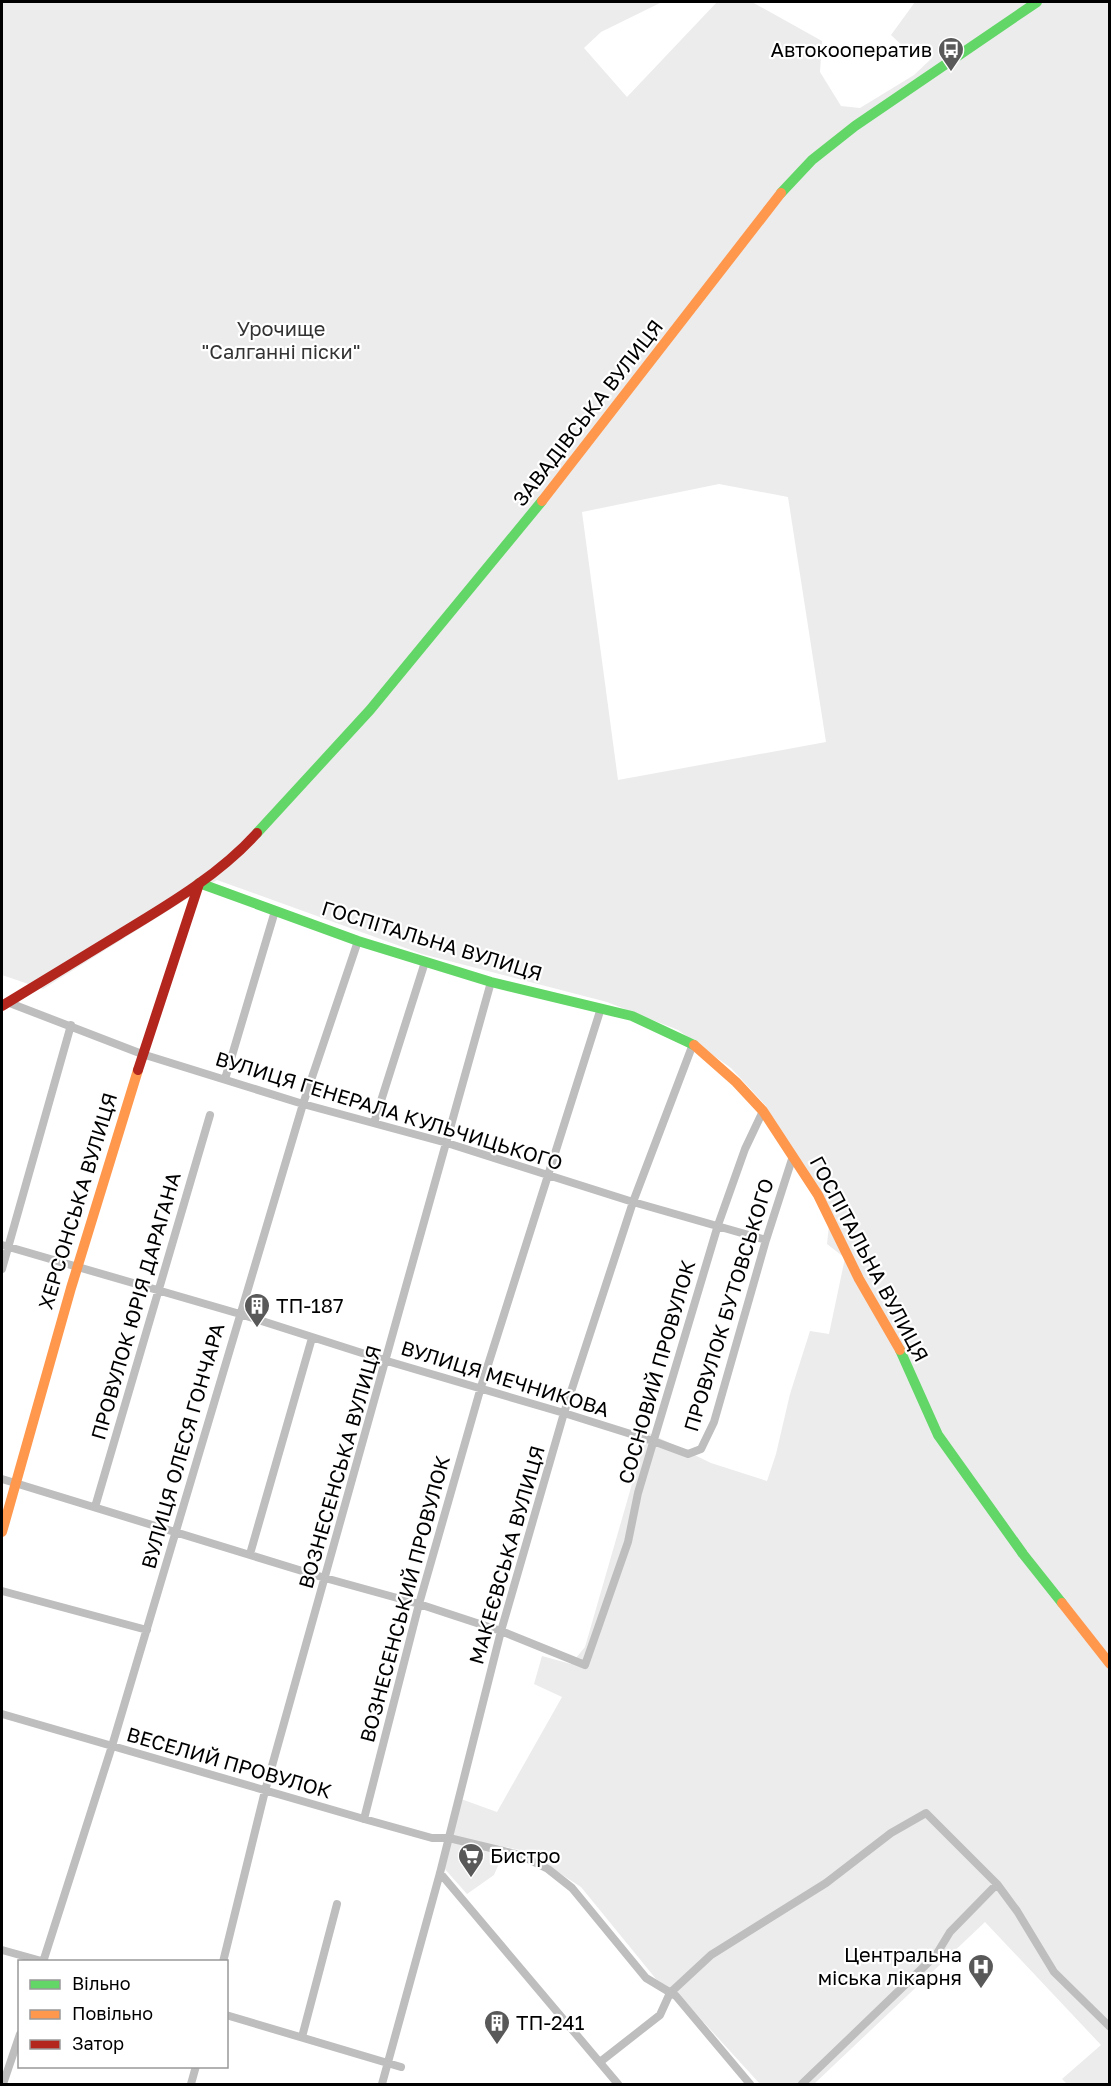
<svg xmlns="http://www.w3.org/2000/svg" width="1111" height="2086" font-family="'Golos Text',sans-serif">
	<style>
		.green { fill: #ececec; fill-rule: evenodd }
		.lines { fill: none; stroke-linecap: round; stroke-linejoin: round }
		.street { stroke: #bebebe; stroke-width: 8 }
		.fast { stroke: #63d668; stroke-width: 10 }
		.slow { stroke: #ff974d; stroke-width: 10 }
		.jam { stroke: #b3261e; stroke-width: 10 }
		.labels { text-anchor: middle; stroke-width: 4.5; stroke-linejoin: round; paint-order: stroke }
		.poi-label { font-size: 20px; fill: #000; stroke: #fff; text-anchor: start }
		.park-label { font-size: 20px; fill: #333; stroke: #fff }
		.street-label { font-size: 20px; fill: #000; stroke: #fff }
	</style>
	<rect width="100%" height="100%" fill="#fff"/>
	<path class="green" d="M2,2H662L601,32L584,48L627,97L717,2H752L822,41L820,72L841,106L860,108L914,75L932,58L918,45L909,52L891,35L915,2H1109V2084H1067L1062,2079L1101,2045L985,1922L814,2084H760L678,1994L656,1979L581,1887L525,1851L506,1847L494,1875L467,1894L443,1867L461,1799L497,1812L562,1697L534,1684L542,1656L571,1664L585,1647L647,1432L711,1463L767,1481L776,1454L790,1394L810,1331L829,1334L845,1258L827,1244L829,1225L766,1106L731,1068L678,1030L607,1002L422,954L217,880L43,989L2,975ZM719,484L788,497L826,742L618,780L582,512Z"/>
	<g class="lines">
		<path class="street" d="M7,1002L142,1054L303,1104L447,1143L633,1202L766,1240
			M225,1079L275,911
			M374,1123L425,962
			M2,1245L240,1314L387,1361L564,1413L653,1441L688,1454L701,1449L714,1422L766,1240L793,1156
			M2,1269L71,1025
			M2,1479L325,1578L419,1604L501,1631L585,1665L628,1542L638,1493L718,1225L745,1149L763,1111
			M95,1507L210,1115
			M250,1554L312,1338
			M2,1591L147,1630
			M2,1714L364,1819L432,1838H449L520,1855L548,1869L572,1888L646,1978L676,1996L750,2084
			M364,1819L419,1604L481,1387L601,1008
			M440,1873L618,2084
			M2,1950L45,1962
			M43,1962L112,1746L303,1104L358,941
			M223,1962L265,1791L491,982
			M226,2015L401,2067
			M302,2037L337,1904
			M600,2062L660,2015L670,1993L711,1955L826,1883L891,1833L926,1813L997,1884L1017,1911L1054,1972L1110,2027
			M3,2084L20,2034
			M191,2084L196,2066
			M382,2084L440,1873L501,1631L564,1413L633,1202L693,1044
			M802,2084L936,1955L950,1932L997,1884"/>
		<path class="fast" d="M781,193L812,160L855,126L1037,2
			M257,833L370,710L542,501
			M199,883L358,941L491,982L632,1016L694,1045
			M900,1350L938,1435L1023,1554L1062,1603"/>
		<path class="slow" d="M542,501L781,193
			M694,1045L736,1082L763,1111L818,1195L859,1279L900,1350
			M2,1532L71,1288L138,1070
			M1062,1603L1110,1664"/>
		<path class="jam" d="M2,1006C41,982 81,958 120,934C168,905 219,875 257,833
			M138,1070L199,884"/>
	</g>
	<defs>
		<symbol id="bus-pin" viewBox="-11 -11 22 30"><path d="M0 17L-7.5 6A9.5 9.5 0 1 1 7.5 6Z" fill="#595959" stroke="#fff"/><path d="M-5-6H5V4H4V6H2V4H-2V6H-4V4H-5ZM-3.5-4V0h7V-4ZM-3.5 1.2v1.5H-2V1.2ZM2 1.2v1.5H3.5V1.2Z" fill="#fff"/></symbol>
		<symbol id="building-pin" viewBox="-11 -11 22 30"><path d="M0 17L-7.5 6A9.5 9.5 0 1 1 7.5 6Z" fill="#595959" stroke="#fff"/><path d="M-4-6H4V6H1V3H-1V6H-4ZM-2.5-4.3h1.7v1.8h-1.7ZM.8-4.3h1.7v1.8H.8ZM-2.5-1h1.7V.8h-1.7ZM.8-1h1.7V.8H.8Z" fill="#fff"/></symbol>
		<symbol id="supermarket-pin" viewBox="-11 -11 22 30"><path d="M0 17L-7.5 6A9.5 9.5 0 1 1 7.5 6Z" fill="#595959" stroke="#fff"/><path d="M-6-5.5h2.5l.6 2H6L4.5 2H-2.5L-4.4-4H-6ZM-1.5 3.2a1.3 1.3 0 1 0 .1 0ZM3 3.2a1.3 1.3 0 1 0 .1 0Z" fill="#fff"/></symbol>
		<symbol id="hospital-pin" viewBox="-11 -11 22 30"><path d="M0 17L-7.5 6A9.5 9.5 0 1 1 7.5 6Z" fill="#595959" stroke="#fff"/><path d="M-5-5h3v3.5h4V-5h3V5h-3V1.5h-4V5h-3Z" fill="#fff"/></symbol>
	</defs>
	<g fill-rule="evenodd">
		<use href="#bus-pin" x="936" y="35" width="30" height="40"/>
		<use href="#building-pin" x="242" y="1291" width="30" height="40"/>
		<use href="#supermarket-pin" x="456" y="1841" width="30" height="40"/>
		<use href="#hospital-pin" x="966" y="1952" width="30" height="40"/>
		<use href="#building-pin" x="482" y="2008" width="30" height="40"/>
	</g>
	<g class="labels">
		<g class="poi-label">
			<text x="932" y="57" text-anchor="end">Автокооператив</text>
			<text x="276" y="1313">ТП-187</text>
			<text x="490" y="1863">Бистро</text>
			<text x="962" y="1962" text-anchor="end">Центральна<tspan x="962" dy="23">міська лікарня</tspan></text>
			<text x="516" y="2030">ТП-241</text>
		</g>
		<g class="park-label">
			<text x="281" y="336">Урочище<tspan x="281" dy="23">"Салганні піски"</tspan></text>
		</g>
		<g class="street-label">
			<text transform="translate(588 413) rotate(-52)" y="7">ЗАВАДІВСЬКА ВУЛИЦЯ</text>
			<text transform="translate(432 941) rotate(17)" y="7">ГОСПІТАЛЬНА ВУЛИЦЯ</text>
			<text transform="translate(389 1111) rotate(17)" y="7">ВУЛИЦЯ ГЕНЕРАЛА КУЛЬЧИЦЬКОГО</text>
			<text transform="translate(78 1201) rotate(-73)" y="7">ХЕРСОНСЬКА ВУЛИЦЯ</text>
			<text transform="translate(869 1259) rotate(62)" y="7">ГОСПІТАЛЬНА ВУЛИЦЯ</text>
			<text transform="translate(729 1305) rotate(-73)" y="7">ПРОВУЛОК БУТОВСЬКОГО</text>
			<text transform="translate(136 1306) rotate(-74)" y="7">ПРОВУЛОК ЮРІЯ ДАРАГАНА</text>
			<text transform="translate(657 1372) rotate(-74)" y="7">СОСНОВИЙ ПРОВУЛОК</text>
			<text transform="translate(505 1379) rotate(17)" y="7">ВУЛИЦЯ МЕЧНИКОВА</text>
			<text transform="translate(183 1446) rotate(-74)" y="7">ВУЛИЦЯ ОЛЕСЯ ГОНЧАРА</text>
			<text transform="translate(340 1467) rotate(-74)" y="7">ВОЗНЕСЕНСЬКА ВУЛИЦЯ</text>
			<text transform="translate(507 1555) rotate(-74)" y="7">МАКЕЄВСЬКА ВУЛИЦЯ</text>
			<text transform="translate(405 1599) rotate(-75)" y="7">ВОЗНЕСЕНСЬКИЙ ПРОВУЛОК</text>
			<text transform="translate(229 1763) rotate(16)" y="7">ВЕСЕЛИЙ ПРОВУЛОК</text>
		</g>
	</g>
	<rect width="1111" height="2086" fill="none" stroke="#000000" stroke-width="6"/>
	<rect x="18" y="1960" width="210" height="108" fill="#ffffff" stroke="#999999" stroke-width="1.5"/>
	<rect x="30" y="1980" width="30" height="9" fill="#63d668" stroke="#999999" stroke-width="1.5"/>
	<text x="72" y="1990" font-size="18" fill="#000000">Вільно</text>
	<rect x="30" y="2010" width="30" height="9" fill="#ff974d" stroke="#999999" stroke-width="1.5"/>
	<text x="72" y="2020" font-size="18" fill="#000000">Повільно</text>
	<rect x="30" y="2040" width="30" height="9" fill="#b3261e" stroke="#999999" stroke-width="1.5"/>
	<text x="72" y="2050" font-size="18" fill="#000000">Затор</text>
</svg>
